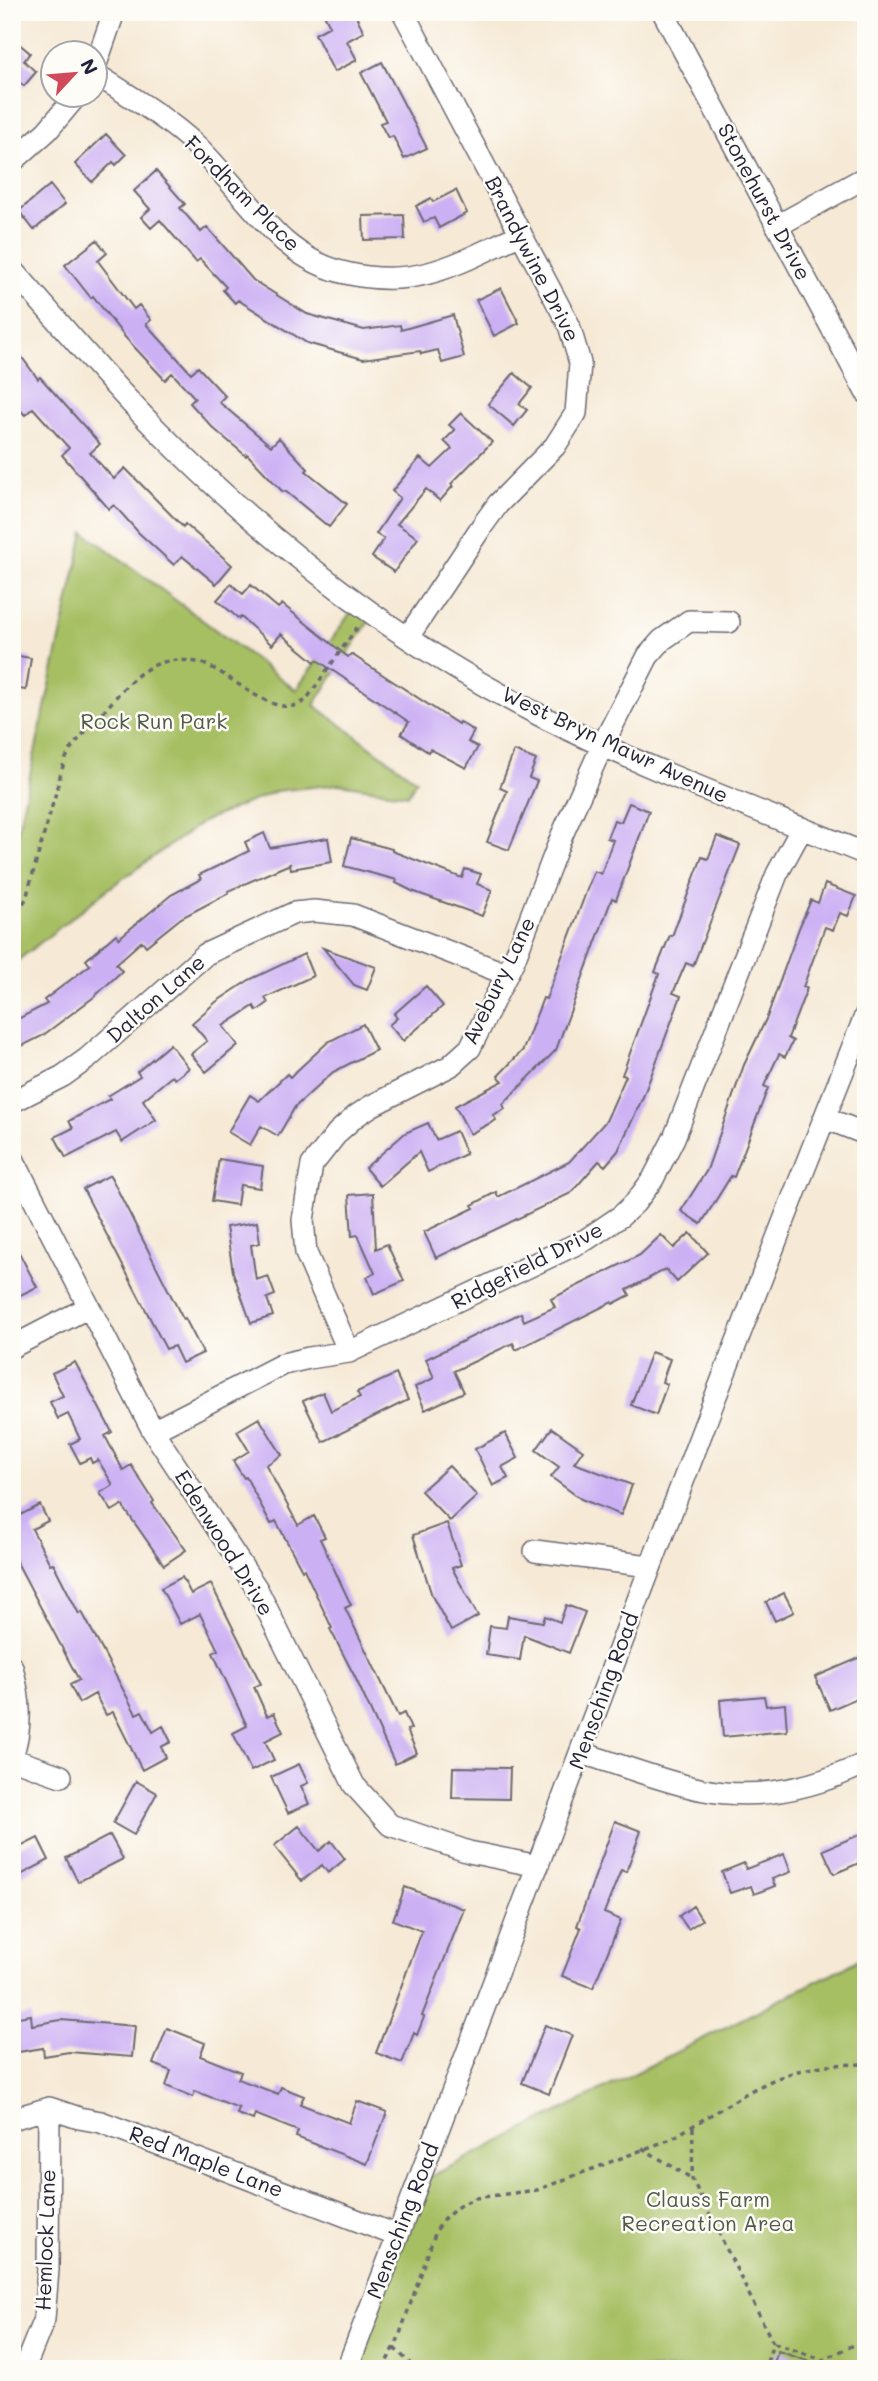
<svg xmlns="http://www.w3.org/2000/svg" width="878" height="2381" font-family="Mali,sans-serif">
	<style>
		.green { fill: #a7bf64; stroke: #647050; stroke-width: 2 }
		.building { fill: #ccb0f4 }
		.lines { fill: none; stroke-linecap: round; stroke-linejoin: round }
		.minor-casing { stroke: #6c6871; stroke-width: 24 }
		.path { stroke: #6c6871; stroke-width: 3.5; stroke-dasharray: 5 5; stroke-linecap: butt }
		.minor { stroke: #fff; stroke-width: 21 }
		.labels { text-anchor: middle; stroke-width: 5; stroke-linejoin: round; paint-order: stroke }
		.street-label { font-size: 21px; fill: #22223b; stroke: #fdfcf7 }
		.park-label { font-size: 21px; fill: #515949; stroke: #fdfcf7 }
	</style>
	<rect width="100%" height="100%" fill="#fdfcf7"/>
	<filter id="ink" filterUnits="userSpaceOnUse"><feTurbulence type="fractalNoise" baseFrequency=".0143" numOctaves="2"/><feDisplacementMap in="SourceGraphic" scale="14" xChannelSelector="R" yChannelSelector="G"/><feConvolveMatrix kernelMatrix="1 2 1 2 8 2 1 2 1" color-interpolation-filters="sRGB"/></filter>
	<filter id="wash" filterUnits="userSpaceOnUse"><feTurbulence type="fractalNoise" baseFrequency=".00686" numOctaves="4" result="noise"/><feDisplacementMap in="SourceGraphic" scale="28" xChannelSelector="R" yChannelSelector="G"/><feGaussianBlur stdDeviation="1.57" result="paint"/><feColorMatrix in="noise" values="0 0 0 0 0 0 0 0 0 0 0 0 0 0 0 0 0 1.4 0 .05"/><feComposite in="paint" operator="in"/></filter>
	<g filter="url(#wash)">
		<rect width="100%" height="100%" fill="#f6e9d5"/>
		<path class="green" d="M84,532L296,690L358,602L374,614L314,705L416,780L408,795L340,784L276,791L204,821L108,889L12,965V856Z
			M866,1956V2369H345L418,2183Z"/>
		<g id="blocks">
			<path class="building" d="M323,12H354L364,32L347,41L357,60L334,72L315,34L330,26Z
				M12,38L30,53L24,61L36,72L24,86L12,76Z
				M382,62L427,148L404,159L393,136L388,138L380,123L386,121L361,73Z
				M106,134L126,155L116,165L113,162L92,182L75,164Z
				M156,171L185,204L180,208L201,232L207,227L253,280L307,314L364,330L400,325L401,330L453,315L464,357L442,363L438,350L421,354L420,351L363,359L307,343L238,300L235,303L223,290L226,287L200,259L196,262L160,220L151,228L141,217L150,209L134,191Z
				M50,185L65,204L34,230L19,211Z
				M456,190L467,213L439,228L434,218L424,222L416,206L431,198L433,202Z
				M404,215L405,239L364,240L363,216Z
				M97,240L107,253L98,261L134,309L139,305L151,320L146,324L191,373L198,367L225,396L219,402L271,446L279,438L308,469L306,471L347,504L329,527L285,491L283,492L247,454L246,456L213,428L190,403L195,398L172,373L165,380L124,336L93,296L91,298L65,265Z
				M501,288L519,323L494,336L476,300Z
				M12,344L38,379L40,377L100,444L90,453L114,479L125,468L183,527L185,524L232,565L216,584L182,556L174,565L139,533L114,505L109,509L62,455L69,448L33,408L25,415L12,401Z
				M514,373L532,388L519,404L527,410L514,426L488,404Z
				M461,413L492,442L451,484L453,486L440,501L426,489L397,524L418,538L394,572L372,557L384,539L376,534L400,498L392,491L420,458L432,468L452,449L444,441L455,430L449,425Z
				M231,584L243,594L251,585L278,608L282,604L348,657L351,654L458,724L459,722L474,731L468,742L478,747L466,768L430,749L428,752L401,734L409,722L317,660L315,662L281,634L272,645L241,617L239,619L217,600Z
				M12,655L31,658L26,690L12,688Z
				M514,751L536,760L529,778L537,781L509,850L487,842L507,791L500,788Z
				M629,803L649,811L616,900L612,898L556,1050L503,1104L505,1109L493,1115L496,1120L470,1134L455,1106L503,1081L498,1076L523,1050L543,998L546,999L594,871L601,874L613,840L607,838L614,820L621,822Z
				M264,833L270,848L328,838L332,862L291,869L290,864L228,891L229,893L181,918L146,946L142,941L116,964L122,971L94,997L42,1036L12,1051V1022L47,1004L44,1000L90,965L86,960L116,934L119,938L171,895L201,879L199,875L249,851L245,842Z
				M717,836L740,845L693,966L686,963L673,993L681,996L643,1097L618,1151L605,1166L599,1161L571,1193L436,1258L424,1232L474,1208L472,1205L496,1192L498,1197L569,1162L606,1121L626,1076L622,1075L659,974L655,972L670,935L672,936L702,857L708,859Z
				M351,838L392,849V851L462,878L465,869L481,874L477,884L492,890L482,916L412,891L396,883L397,880L344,866Z
				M825,884L856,896L848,916L840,913L833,930L825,927L803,987L807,988L788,1038L793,1041L785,1057L779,1054L764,1086L768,1088L734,1177L731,1176L701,1224L681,1211L707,1170L744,1065L767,1017L799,928L811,900L818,903Z
				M323,948L376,967L367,990L354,985Z
				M304,954L313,976L265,998L268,1003L257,1011L254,1006L223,1026L238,1045L206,1072L191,1054L207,1041L192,1023L216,1002L249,980Z
				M426,986L443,1006L403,1041L389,1025L397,1018L394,1014Z
				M363,1024L376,1050L333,1072L295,1107L278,1136L261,1126L250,1145L228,1132L250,1095L259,1101L287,1074L290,1077L328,1042Z
				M170,1044L189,1068L175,1079L172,1076L143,1100L156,1120L122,1142L116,1132L66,1158L55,1137L73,1128L69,1121L110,1099L108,1096L140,1076L137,1072Z
				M428,1123L436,1140L456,1131L466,1154L428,1172L419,1152L380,1186L365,1168L405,1133Z
				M219,1159L263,1166L260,1188L240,1185L237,1205L212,1201Z
				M110,1175L183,1319L185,1318L203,1353L182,1363L174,1346L166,1349L83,1189Z
				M373,1193L376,1249L387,1244L404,1281L374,1294L367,1277L375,1273L358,1235L352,1236L349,1195Z
				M257,1222L260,1243L251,1245L256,1280L268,1276L275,1295L267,1298L273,1316L251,1323L233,1272L226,1227Z
				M690,1233L708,1253L677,1282L666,1269L627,1290L630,1295L613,1304L612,1302L516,1350L513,1343L454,1371L464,1392L425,1410L415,1387L434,1378L426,1359L521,1313L524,1321L555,1307L551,1299L640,1255L661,1235L674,1248Z
				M12,1239L37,1287L12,1299Z
				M651,1352L670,1359L662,1382L667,1384L656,1415L631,1405Z
				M75,1362L112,1432L105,1436L123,1470L131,1465L154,1501L152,1503L186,1550L164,1565L122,1505L112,1511L100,1493L113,1485L98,1460L92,1463L90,1458L80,1463L70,1444L80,1439L68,1414L58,1419L50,1402L63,1396L52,1373Z
				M396,1374L408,1400L323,1442L303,1401L323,1392L331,1411L360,1397L357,1392Z
				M259,1418L282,1455L266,1465L298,1525L314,1516L325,1537L320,1539L351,1605L345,1608L398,1716L404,1713L411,1729L407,1730L417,1753L395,1764L355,1677L330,1629L332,1628L304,1569L302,1570L276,1521L271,1524L246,1477L244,1478L233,1461L249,1451L237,1431Z
				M552,1428L583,1450L574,1463L632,1485L621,1515L581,1499L551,1477L559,1467L536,1450Z
				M505,1433L518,1458L502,1467L508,1478L493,1486L475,1449Z
				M449,1466L477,1496L450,1521L421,1491Z
				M40,1505L48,1521L32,1529L50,1564L53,1563L79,1614L82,1612L136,1714L142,1711L153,1732L163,1726L171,1742L161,1747L166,1757L142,1770L113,1712L106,1715L95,1694L79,1703L70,1685L79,1680L12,1553V1519Z
				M447,1523L461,1565L452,1568L478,1616L451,1631L432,1596L413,1535Z
				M182,1577L191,1594L211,1584L261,1684L254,1687L267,1716L274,1713L283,1732L265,1741L274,1760L251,1771L233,1733L247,1726L213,1653L218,1650L200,1614L180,1624L161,1588Z
				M784,1593L794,1612L775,1621L766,1602Z
				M566,1605L585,1612L569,1653L524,1635L520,1660L486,1655L490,1626L506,1628L508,1616L543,1622L545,1616L560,1622Z
				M866,1655V1694L830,1710L815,1677Z
				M764,1696L766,1706L785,1704L787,1731L723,1737L720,1700Z
				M299,1764L308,1783L301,1786L309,1804L288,1813L271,1777Z
				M453,1767L510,1768L509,1799L452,1798Z
				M136,1781L157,1793L134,1835L113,1823Z
				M615,1821L641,1831L626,1872L621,1870L604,1913L621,1920L593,1988L562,1976L581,1928L577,1926Z
				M299,1826L319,1851L331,1841L345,1859L328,1873L322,1865L302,1881L274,1846Z
				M866,1832V1860L834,1874L823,1850Z
				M110,1835L123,1859L78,1882L66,1858Z
				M38,1838L49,1860L17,1877L12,1867V1851Z
				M784,1854L791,1872L772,1879L775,1886L754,1894L751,1886L730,1893L722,1872L744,1863L746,1869Z
				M405,1887L464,1909L422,2016L424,2017L417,2035L414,2033L402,2063L376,2053L422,1931L393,1920Z
				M693,1906L702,1920L688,1929L679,1916Z
				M31,2015L32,2025L61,2020L135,2026L132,2057L69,2052L44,2056L43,2048L12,2053V2018Z
				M545,2025L572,2035L549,2094L522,2083Z
				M167,2028L205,2043L200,2056L241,2072L238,2079L278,2094L281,2087L304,2096L300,2104L349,2123L357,2101L387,2112L367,2164L296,2137L298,2131L255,2114L253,2120L237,2114L239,2108L195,2091L193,2097L166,2086L171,2071L153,2064Z
				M778,2351L823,2366L822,2369H772Z"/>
		</g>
	</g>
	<g filter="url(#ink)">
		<use href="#blocks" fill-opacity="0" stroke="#6c6871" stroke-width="2"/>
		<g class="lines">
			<defs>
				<path id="minor" d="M403,12L569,325L580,363L576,413L555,446L498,504L482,526L408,637
					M663,12L866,392
					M94,70L114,12
					M94,73C130,96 167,118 198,147C228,177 253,212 284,241C304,258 325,269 350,274C420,289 460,262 521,234
					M12,162L47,131L78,94
					M777,226L866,177
					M12,269C60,323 106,379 157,430C270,544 401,645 545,718C649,770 758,810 866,854
					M12,1102L63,1076L88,1058L206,954L294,913L314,911L353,915L506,974
					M825,1118L866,1134
					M12,1157L153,1431L257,1589L354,1785L390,1825L469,1852L538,1866
					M12,1347L89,1307
					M349,1352L306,1253L303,1220L312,1165L338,1132L356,1116L371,1106L450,1066L470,1048L514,960L562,835L603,744L648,656L662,640L689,621L729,622
					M153,1431L283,1364L309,1358L349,1352L587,1239L621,1216L635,1203L653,1179L674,1138L777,874L802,828
					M535,1551L649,1566
					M12,1667C20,1698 23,1725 12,1756
					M581,1753C619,1764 666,1783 704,1790C760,1801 816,1787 866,1763
					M12,1759L61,1776
					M12,2119L49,2108L79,2118L101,2122L398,2236
					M24,2369L44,2319L48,2270L49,2108
					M347,2369C520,1918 685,1463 866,1014"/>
			</defs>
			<use href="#minor" class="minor-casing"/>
			<path class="path" d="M12,920L26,899C35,865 45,831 55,796C59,782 62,763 70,751C78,738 91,726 101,715C128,683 149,652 197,662C230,669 274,725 306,700L358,626
				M693,2127L692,2179L773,2343L765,2369
				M642,2148L691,2178
				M774,2343L823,2360L866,2339
				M394,2348L409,2362L411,2369
				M382,2369L396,2345L436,2231L444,2219L459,2206L475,2198L537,2190L671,2139L750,2091L775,2079L798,2071L826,2065L866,2064
				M820,2369L823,2360"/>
			<use href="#minor" class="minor"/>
		</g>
	</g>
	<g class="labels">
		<g class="street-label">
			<text transform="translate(242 194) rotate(45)" y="7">Fordham Place</text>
			<text transform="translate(764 202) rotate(62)" y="7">Stonehurst Drive</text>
			<text transform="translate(532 259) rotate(63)" y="7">Brandywine Drive</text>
			<text transform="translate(615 745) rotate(25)" y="7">West Bryn Mawr Avenue</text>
			<text transform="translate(499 981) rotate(-64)" y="7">Avebury Lane</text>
			<text transform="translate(156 999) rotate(-41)" y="7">Dalton Lane</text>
			<text transform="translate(527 1266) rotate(-27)" y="7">Ridgefield Drive</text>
			<text transform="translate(224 1543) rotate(58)" y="7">Edenwood Drive</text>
			<text transform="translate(604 1691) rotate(-70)" y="7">Mensching Road</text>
			<text transform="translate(206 2162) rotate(21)" y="7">Red Maple Lane</text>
			<text transform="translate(403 2221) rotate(-69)" y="7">Mensching Road</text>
			<text transform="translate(46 2240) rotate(-88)" y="7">Hemlock Lane</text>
		</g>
		<g class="park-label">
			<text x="154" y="729">Rock Run Park</text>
			<text x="708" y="2207">Clauss Farm<tspan x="708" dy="24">Recreation Area</tspan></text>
		</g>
	</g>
	<rect width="878" height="2381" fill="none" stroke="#fdfcf7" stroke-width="42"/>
	<g transform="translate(74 74) rotate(64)"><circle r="33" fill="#fdfcf7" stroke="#a5a5ac" stroke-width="2"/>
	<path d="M0-5L12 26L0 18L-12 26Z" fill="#d1495b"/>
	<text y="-10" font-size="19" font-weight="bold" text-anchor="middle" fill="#22223b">N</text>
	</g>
</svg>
